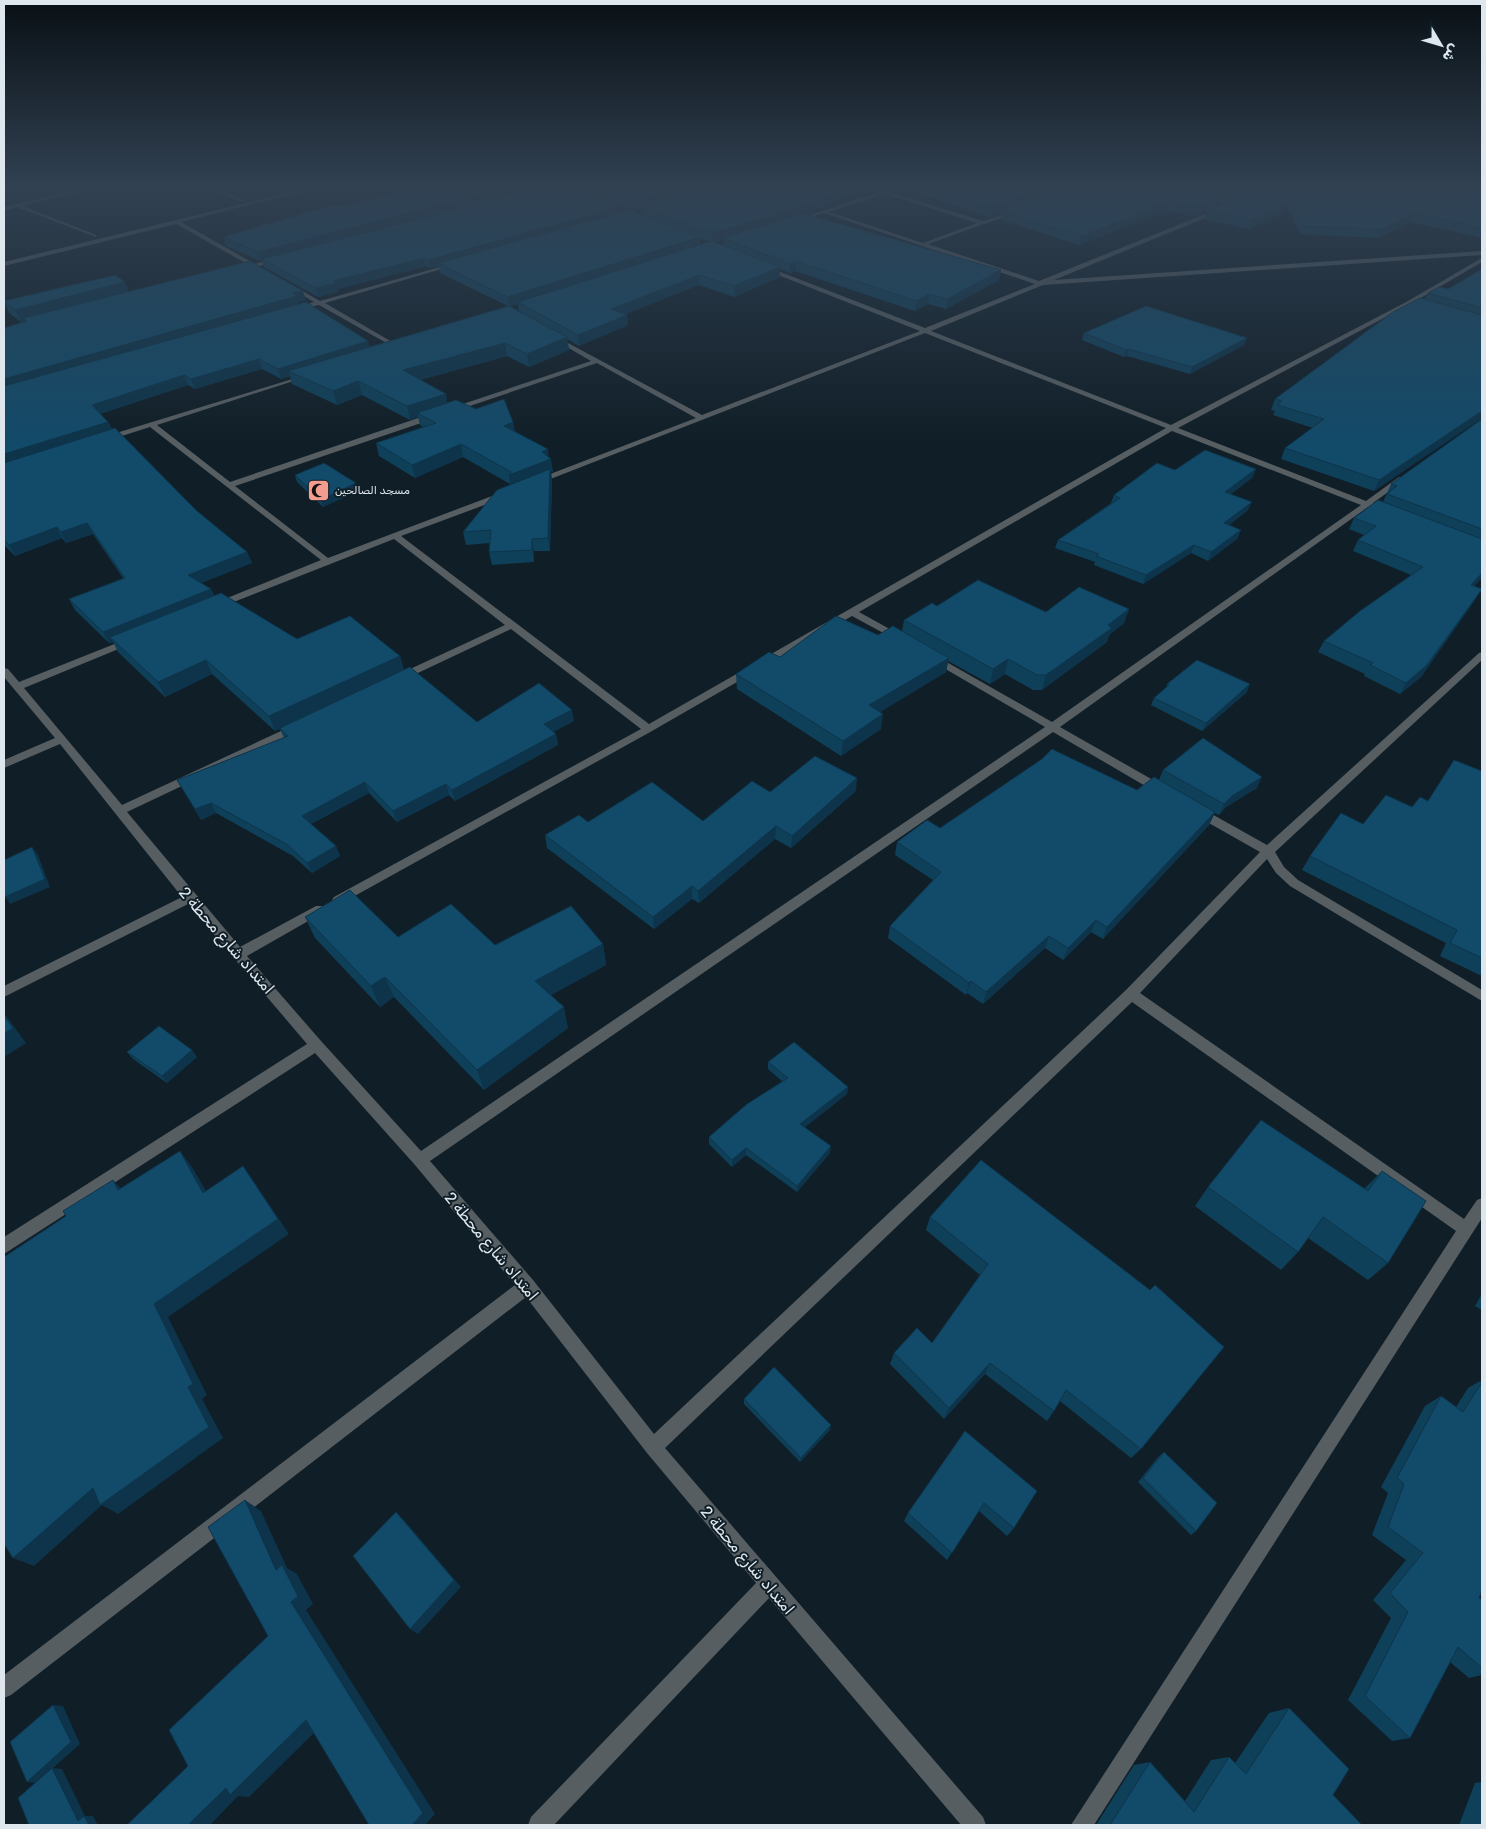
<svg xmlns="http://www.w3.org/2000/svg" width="1486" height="1829" font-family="Rubik,'Noto Sans Arabic',sans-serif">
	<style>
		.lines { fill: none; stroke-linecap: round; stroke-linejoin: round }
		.minor { fill: #575e62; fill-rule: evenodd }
		.wall { fill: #0f405a; fill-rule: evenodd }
		.shaded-wall { fill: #0d344a }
		.building { fill: #124a69; stroke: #0d344a }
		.labels { text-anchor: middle; stroke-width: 4; stroke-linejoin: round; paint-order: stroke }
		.far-poi-label { font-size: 11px; fill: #dee7ed; stroke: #101e27; text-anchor: start }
		.near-street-label { font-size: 16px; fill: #dee7ed; stroke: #101e27 }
	</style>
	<rect width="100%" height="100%" fill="#101e27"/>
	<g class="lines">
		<path class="minor" d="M84,188H94L23,206L96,235V237L17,207L4,211V207Z
			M206,188H214L245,200L240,201Z
			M307,188H317L181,222L255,264L280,257L283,259L259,266L260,269L253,268L239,270V268L249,265L176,224L4,266V262Z
			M891,188H899L890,192L983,221L1018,210V212L928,244L1039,281L1220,208L1222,211L1054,280L1482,251V255L1043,285L931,331L1171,425L1408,301L1480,259L1482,258V262L1412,303L1178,428L1366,501L1399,477L1406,479L1373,503L1376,506L1375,508L1368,507L1060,727L1167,788L1169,791L1167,794H1159L1053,732L430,1161L533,1280L654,1434L1126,990L1260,852L1193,814L1191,811L1193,808H1201L1267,845L1479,653L1482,652V660L1275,852L1284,867L1298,880L1482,990V1001L1290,886L1276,873L1267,859L1140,993L1464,1219L1477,1200L1482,1198V1218L1094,1825H1071L1456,1231L1132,1002L665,1448L983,1817L986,1825H961L769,1598L554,1825H528L531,1817L756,1583L647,1453L526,1297L11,1695L4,1698V1675L515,1285L415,1165L315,1053L4,1254V1237L307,1044L188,904L4,997V986L182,897L60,744L4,768V760L55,738L4,677V668L8,669L19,682L127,639H133V643L24,688L122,805L294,725H302V729L127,812L240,947L316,906H324L326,909L324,912L247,956L321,1041L421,1151L1045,727L930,660V656H936L1052,722L1361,505L1172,431L859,612L904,637V641H898L852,616L652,731L342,903H334L332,900L334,897L641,729L511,629L403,680H395V676L505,625L394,539L221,607H215V603L321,560L150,427L106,441H103V437L309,374V376L157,425L230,482L430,414H436V418L235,486L328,558L500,493H506V497L401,536L649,724L1166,428L925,333L535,485H532V481L696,418L597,363L455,411L448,409L591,361L553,339V337L555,336L702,415L920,331L763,269L765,266L925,328L1035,284L824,213L795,223L792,221ZM885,194L977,223L923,243L829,212Z
			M454,263L459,264L325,303L399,346V348L397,349L319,305L295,310V308L314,302L287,286L292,285L320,301Z"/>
	</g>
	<path class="wall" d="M572,188H870L804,214L999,280L946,309L928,304L915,311L795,271L790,273L780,269V277L734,297L699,285L625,314L627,315L628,325L579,346L567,339L569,350L529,367L507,356L420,380L446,394L447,402L476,409L513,422L515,432L549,458L553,472H551L552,481L550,551H534V562L492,565L489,552L490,543L466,545L463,532L510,485V484L463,457L415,478L379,456L376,443L423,427L420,425L418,417L410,420L362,395L337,405L292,384L290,376L281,379L262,369L195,389L188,385L100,414L108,422L112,429L197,511L247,552L252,563L201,583L211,589L214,596L297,639L400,656L404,670L477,722L574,721L553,732L556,734L558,745L455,801L449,795L397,822L369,793L311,824L336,846L340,856L312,873L293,856L216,813L201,820L177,780L284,738L280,729L275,731L212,674L165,697L118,652L113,642L109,643L75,610L69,599L123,578L93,534L66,543L62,538L15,556L4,545V328L25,321L21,322L9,313L4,301L129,292L306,300L299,302V304L370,347L508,306L440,273L439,266L430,268L426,266L338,289V292L318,297L264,267L262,260L260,261L226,246L224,237L338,207L444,193L619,213L627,210ZM641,209L642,215L633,211ZM700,238L709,242L700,245ZM723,240V245L714,242ZM518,304L519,311L510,306Z
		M901,188H1482V238L1412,222L1378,238L1301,234L1287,208L1269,220L1249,229L1204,219L1207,211L1193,216L1167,210L1079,245L1001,220L1002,212L990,217ZM1217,201L1224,203L1215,207Z
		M1482,269V418L1374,491L1281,459L1285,448L1313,428L1273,415L1275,411L1271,410L1275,399L1425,299L1428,293L1448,289Z
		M1084,333L1244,345L1190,374L1127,356L1124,357L1082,340Z
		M1482,419V578L1474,586L1475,600L1421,677L1400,694L1364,676L1365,674L1318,652L1324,641L1411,575L1353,551L1358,540L1364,535L1349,529L1354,518L1383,502L1391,484Z
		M1256,469L1252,478L1231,494L1248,510L1229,525L1241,530L1237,539L1208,561L1191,553L1143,584L1094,565L1095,562L1055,548L1058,540L1111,503L1114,495L1175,470Z
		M295,475L358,491L323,507L297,482Z
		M937,606L1046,612L1129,609L1124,623L1109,635L1107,642L1042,690H1033L1005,674L990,684L948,661L946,672L880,712L881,729L841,756L737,689L736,674L780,657L878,635L902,631L904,620Z
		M1167,684L1247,692L1202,731L1151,705L1154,698L1166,688Z
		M1163,770L1257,788L1226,807L1219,815L1215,813L1209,825L1103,939L1091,932L1063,960L1045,948L983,1004L967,993L966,995L888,938L890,926L933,880L895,855L897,842L940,828L1137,790L1159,780Z
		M1482,771V976L1440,956L1446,943L1302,870L1310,856L1363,824L1412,807L1428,801Z
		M856,791L791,848L775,839L699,903L692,899L654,929L547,848L545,835L588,822L703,821L770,792Z
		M305,917L398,937L495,945L603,944L606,965L551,995L568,1028L484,1090L394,997L380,1007L315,938Z
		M127,1052L197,1057L167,1083L133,1059Z
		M768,1062L848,1087L847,1094L805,1127L830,1153L797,1192L746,1155L732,1167L709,1144V1137L783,1082L768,1069Z
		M981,1160L1141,1449L1131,1458L1060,1401L1054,1411L1047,1421L985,1374L944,1419L890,1364L894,1353L932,1343L980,1275L926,1230L930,1217Z
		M1382,1171L1388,1263L1368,1280L1308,1238L1298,1252L1281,1270L1195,1206L1208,1187L1364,1189Z
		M1482,1294V1310L1475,1306Z
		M1482,1380V1590L1479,1598L1482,1600V1675L1469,1678L1450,1662L1410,1738L1392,1741L1348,1700L1391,1618L1373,1600L1406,1560L1372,1535L1388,1493L1381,1487L1425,1406L1441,1396L1456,1407L1468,1388Z
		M744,1399L830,1430L800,1462L744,1404Z
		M965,1431L1014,1528L1007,1536L979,1511L947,1560L904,1521L908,1513Z
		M1164,1452L1196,1531L1191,1535L1138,1482L1159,1456Z
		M1289,1708L1333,1795L1362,1825H1096L1134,1765L1150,1762L1185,1801L1211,1760L1229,1757L1235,1763L1269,1713Z
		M1482,1782V1825H1459L1475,1783Z"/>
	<path class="shaded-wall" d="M506,188H539L262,259V260L260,261L257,252Z
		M682,188H711L641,207V209L631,212L630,203Z
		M849,188H870L811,211L725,239L723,238V240L712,243V234Z
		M1047,188H1069L1002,211V212L990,217L991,208Z
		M1242,188H1260L1225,203L1227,195Z
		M1218,199L1215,207L1193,216L1196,208Z
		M1290,200L1287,208L1269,220L1249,229L1252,220Z
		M1169,202L1167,210L1079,245L1081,236Z
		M619,207V215L438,263L439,266L430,268L428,260Z
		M1416,213L1412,222L1378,238L1381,229Z
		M700,237V247L518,302V304L509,307L507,297Z
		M424,258L426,266L338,289V292L318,297L315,288L333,281Z
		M796,261L795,271L790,273V264Z
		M780,267V277L734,297V286Z
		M1001,270L999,280L946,309L947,299Z
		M699,275V285L612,320L611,309Z
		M125,282L130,294L24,318L25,321L21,322L15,310Z
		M303,291L306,300L299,302L300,305L4,390V379Z
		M929,294L928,304L915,311L917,301Z
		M627,315L628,325L579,346L578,335Z
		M567,337L569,350L529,367L527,354Z
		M1247,338L1244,345L1190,374L1192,367Z
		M368,341L371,350L288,371L290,376L281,379L278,369Z
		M505,343L507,356L406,384L403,370Z
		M1128,349L1127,356L1124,357L1126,350Z
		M259,359L262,369L195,389L191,379Z
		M184,375L188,385L96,415L92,405Z
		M358,381L362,395L337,405L333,391Z
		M446,394L448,407L417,413L418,417L410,420L407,406Z
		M1482,411V418L1374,491L1379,480Z
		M108,422L113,432L4,466V454Z
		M513,422L515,435L504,426Z
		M461,444L463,457L415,478L412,465Z
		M548,449L549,459H551L553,472H551L552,481L550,551L548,538L511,488L509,475L542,452Z
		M1256,469L1252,478L1222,500L1225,492Z
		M356,483L358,491L323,507L321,500Z
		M1252,502L1248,510L1221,532L1224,523Z
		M87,523L93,534L66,543L61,532Z
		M57,527L62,538L15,556L9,545Z
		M1241,530L1237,539L1208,561L1211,552Z
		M532,539L534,551V562L532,550Z
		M1194,545L1191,553L1143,584L1146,575Z
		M247,552L252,563L193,586L188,575Z
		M1482,573V578L1465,597L1471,585Z
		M211,589L216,600L110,637L113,642L109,643L103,632Z
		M1482,589L1475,600L1421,677L1400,694L1406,683Z
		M1129,609L1124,623L1109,635L1107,642L1042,690L1046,675Z
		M400,656L404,670L275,731L269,716Z
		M949,658L946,672L867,720L869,705Z
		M1008,659L1005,674L990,684L993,669Z
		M206,660L212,674L165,697L158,682Z
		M1250,684L1247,692L1202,731L1206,723Z
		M572,710L574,721L546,735L544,724Z
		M883,714L881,729L841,756L843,741Z
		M556,734L558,745L455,801L452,790Z
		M1262,777L1257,788L1226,807L1219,815L1224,804L1232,796Z
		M857,778L856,791L791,848L792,836Z
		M365,782L369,793L306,826L302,816Z
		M446,784L449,795L397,822L393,811Z
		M211,803L216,813L201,820L195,809Z
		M1215,812L1209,825L1103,939L1107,927Z
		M776,826L775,839L699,903L698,891Z
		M336,846L340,856L312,873L307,863Z
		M32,847L38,855L50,887L10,904L5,897Z
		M692,886V899L654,929L653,917Z
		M1096,920L1091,932L1063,960L1068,948Z
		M1049,936L1045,948L983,1004L986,992Z
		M603,944L606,965L540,1001L535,981Z
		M385,977L394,997L380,1007L371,986Z
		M971,981L967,993L966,995L969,983Z
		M564,1007L568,1028L484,1090L477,1070Z
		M4,1013L26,1043L4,1057Z
		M192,1050L197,1057L167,1083L162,1076Z
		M848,1087L847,1094L800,1131V1124Z
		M831,1146L830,1153L797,1192V1186Z
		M746,1148V1155L732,1167V1160Z
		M180,1151L192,1167L216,1208L203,1193Z
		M243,1166L254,1182L289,1234L168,1317L207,1395L202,1399L223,1438L118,1514L102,1505L34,1566L13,1558L188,1387L154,1304Z
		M113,1180L127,1195L118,1190Z
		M990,1363L985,1374L944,1419L949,1408Z
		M831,1425L830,1430L800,1462L801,1458Z
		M245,1500L261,1511L287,1568L297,1574L313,1604L306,1610L435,1814L425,1825H412L291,1602Z
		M396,1512L404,1520L461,1587L418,1634L410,1629Z
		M53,1705L63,1706L80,1744L53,1768L62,1769L85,1816H93L98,1825H89L78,1821L37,1783L27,1782Z
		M306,1720L322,1725L249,1797L238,1796L210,1825H188L226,1788Z"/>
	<path class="building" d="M420,188H433L444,193L463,188H506L257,252L224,237L332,205L338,207Z
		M538,188H570L619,207L428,260L424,258L333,281L336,283L315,288L262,259Z
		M592,188H682L630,203Z
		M704,188H849L812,203L712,234L641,207Z
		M928,188H1047L991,208Z
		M1067,188H1180L1218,199L1196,208L1169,202L1081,236L1002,211Z
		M1205,188H1242L1227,195Z
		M1259,188H1472L1482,191V228L1416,213L1381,229L1304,226L1290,200L1272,211L1252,220L1207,210Z
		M629,210L700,237L507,297L438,263Z
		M802,213L1001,270L947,299L929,294L917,301L796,261L790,264L723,238Z
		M712,241L780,267L734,286L699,275L611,309L627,315L578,335L518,302Z
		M250,261L303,291L293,293L297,296L4,379V328L27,321L24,318Z
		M1482,269V308L1428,293L1439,287L1448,289Z
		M115,275L125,282L15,310L4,301Z
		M1420,298L1482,315V411L1379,480L1285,448L1324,419L1277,405L1282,401L1275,399L1393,312Z
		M306,302L368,341L278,369L259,359L191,379L184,375L92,405L108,422L4,454V386Z
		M509,306L567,337L527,354L505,343L403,370L446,394L407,406L358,381L333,391L288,371Z
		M1146,306L1247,338L1192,367L1128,349L1126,350L1084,333Z
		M504,399L513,422L504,426L548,449L542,452L551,459L509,475L511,472L461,444L412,465L376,443L436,423L417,413L456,400L476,409Z
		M1482,419V529L1387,494L1397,486L1391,484Z
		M115,428L197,511L247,552L188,575L211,589L103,632L69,599L125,578L87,523L61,532L57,527L9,545L4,540V463Z
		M1205,450L1256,469L1225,492L1252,502L1224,523L1241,530L1211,552L1194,545L1146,575L1096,556L1099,554L1058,540L1120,498L1114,495L1157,463L1175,470Z
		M324,463L356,483L321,500L295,475Z
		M550,469L548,538L532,539V550L489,552L491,530L463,532L497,490Z
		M1378,500L1482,539V573L1471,585L1482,589L1427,665L1406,683L1370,665L1373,663L1324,641L1360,611L1423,567L1358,540L1376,526L1354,518Z
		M978,580L1046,612L1079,587L1129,609L1108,625L1112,628L1046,675H1037L1008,659L993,669L904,620L932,603L937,606Z
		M221,593L297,639L350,616L400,656L269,716L206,660L158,682L110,637Z
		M836,616L878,635L893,626L949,658L869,705L883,714L843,741L736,674L769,652L780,657Z
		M1197,660L1250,684L1206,723L1154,698L1169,685L1167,684Z
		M410,667L477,722L539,683L572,710L544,724L556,734L452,790L446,784L393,811L365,782L302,816L336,846L307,863L288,845L211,803L195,809L177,780L288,736L280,728Z
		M1203,738L1262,777L1232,796L1224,804L1163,770Z
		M1052,749L1137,790L1154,777L1215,812L1107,927L1096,920L1068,948L1049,936L986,992L971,981L969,983L890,926L941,872L897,842L927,820L940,828L1042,759Z
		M815,756L857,778L792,836L776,826L698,891L692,886L653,917L545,835L579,815L588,822L652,782L703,821L752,781L770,792Z
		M1454,760L1482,771V958L1450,943L1457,930L1310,856L1341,813L1363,824L1386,795L1412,807L1420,797L1428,801Z
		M32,847L45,879L5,897L4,895V860Z
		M350,890L398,937L451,904L495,945L571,906L603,944L535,981L564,1007L477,1070L385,977L371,986L305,917Z
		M4,1016L13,1028L4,1034Z
		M159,1026L192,1050L162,1076L127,1052Z
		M794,1042L848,1087L800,1124L831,1146L797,1186L746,1148L732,1160L709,1137L747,1104L788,1078L768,1062Z
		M1261,1120L1368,1191L1382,1171L1426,1201L1388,1263L1323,1217L1298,1252L1208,1187Z
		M180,1151L203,1193L243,1166L278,1219L154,1304L193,1384L188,1387L209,1427L100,1505L93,1488L13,1558L4,1544V1257L66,1216L63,1211L113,1180L118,1190Z
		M981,1160L1150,1290L1155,1285L1224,1347L1141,1449L1066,1390L1054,1411L990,1363L949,1408L894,1353L917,1328L932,1343L988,1264L930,1217Z
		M774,1367L831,1425L801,1458L744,1399Z
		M1482,1382V1590L1479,1598L1482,1600V1668L1458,1647L1410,1738L1365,1696L1408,1612L1390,1593L1423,1553L1388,1527L1404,1484L1397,1478L1441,1396L1463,1412Z
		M965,1431L1037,1491L1014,1528L984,1503L952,1553L908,1513Z
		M1164,1452L1217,1503L1196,1531L1143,1478Z
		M245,1500L276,1570L282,1565L298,1596L291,1602L423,1813L412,1825H369L306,1720L230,1795L226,1788L188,1825H127L188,1766L169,1730L268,1636L208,1527Z
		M396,1512L454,1580L410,1629L353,1556Z
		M53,1705L71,1742L27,1782L10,1742Z
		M1289,1708L1349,1769L1333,1795L1362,1825H1110L1150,1762L1194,1812L1229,1757L1246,1774Z
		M52,1768L78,1821L84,1816L89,1825H29L18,1798Z"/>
	<linearGradient id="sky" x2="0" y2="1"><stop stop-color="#091015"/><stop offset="0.42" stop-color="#314152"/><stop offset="1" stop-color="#314152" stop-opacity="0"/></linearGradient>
	<rect width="1486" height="444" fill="url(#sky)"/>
	<defs>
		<symbol id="mosque-square" viewBox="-11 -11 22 22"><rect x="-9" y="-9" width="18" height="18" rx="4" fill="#f59c91" stroke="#101e27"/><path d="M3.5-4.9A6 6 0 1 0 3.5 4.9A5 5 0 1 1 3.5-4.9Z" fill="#111"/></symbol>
	</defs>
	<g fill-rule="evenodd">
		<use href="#mosque-square" x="306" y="478" width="25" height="25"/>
	</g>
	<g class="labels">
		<g class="far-poi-label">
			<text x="335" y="494">مسجد الصالحين</text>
		</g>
		<g class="near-street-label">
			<text transform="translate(227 940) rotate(49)" y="6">امتداد شارع محطة 2</text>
			<text transform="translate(492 1246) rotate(50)" y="6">امتداد شارع محطة 2</text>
			<text transform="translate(748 1560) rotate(50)" y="6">امتداد شارع محطة 2</text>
		</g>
	</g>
	<rect width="1486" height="1829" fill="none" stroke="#dee7ed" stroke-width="10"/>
	<g transform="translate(1441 45) rotate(128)" stroke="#101e27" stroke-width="4" paint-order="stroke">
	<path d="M0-4L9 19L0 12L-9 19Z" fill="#dee7ed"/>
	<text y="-8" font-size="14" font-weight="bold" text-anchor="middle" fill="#dee7ed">ش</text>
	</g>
</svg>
